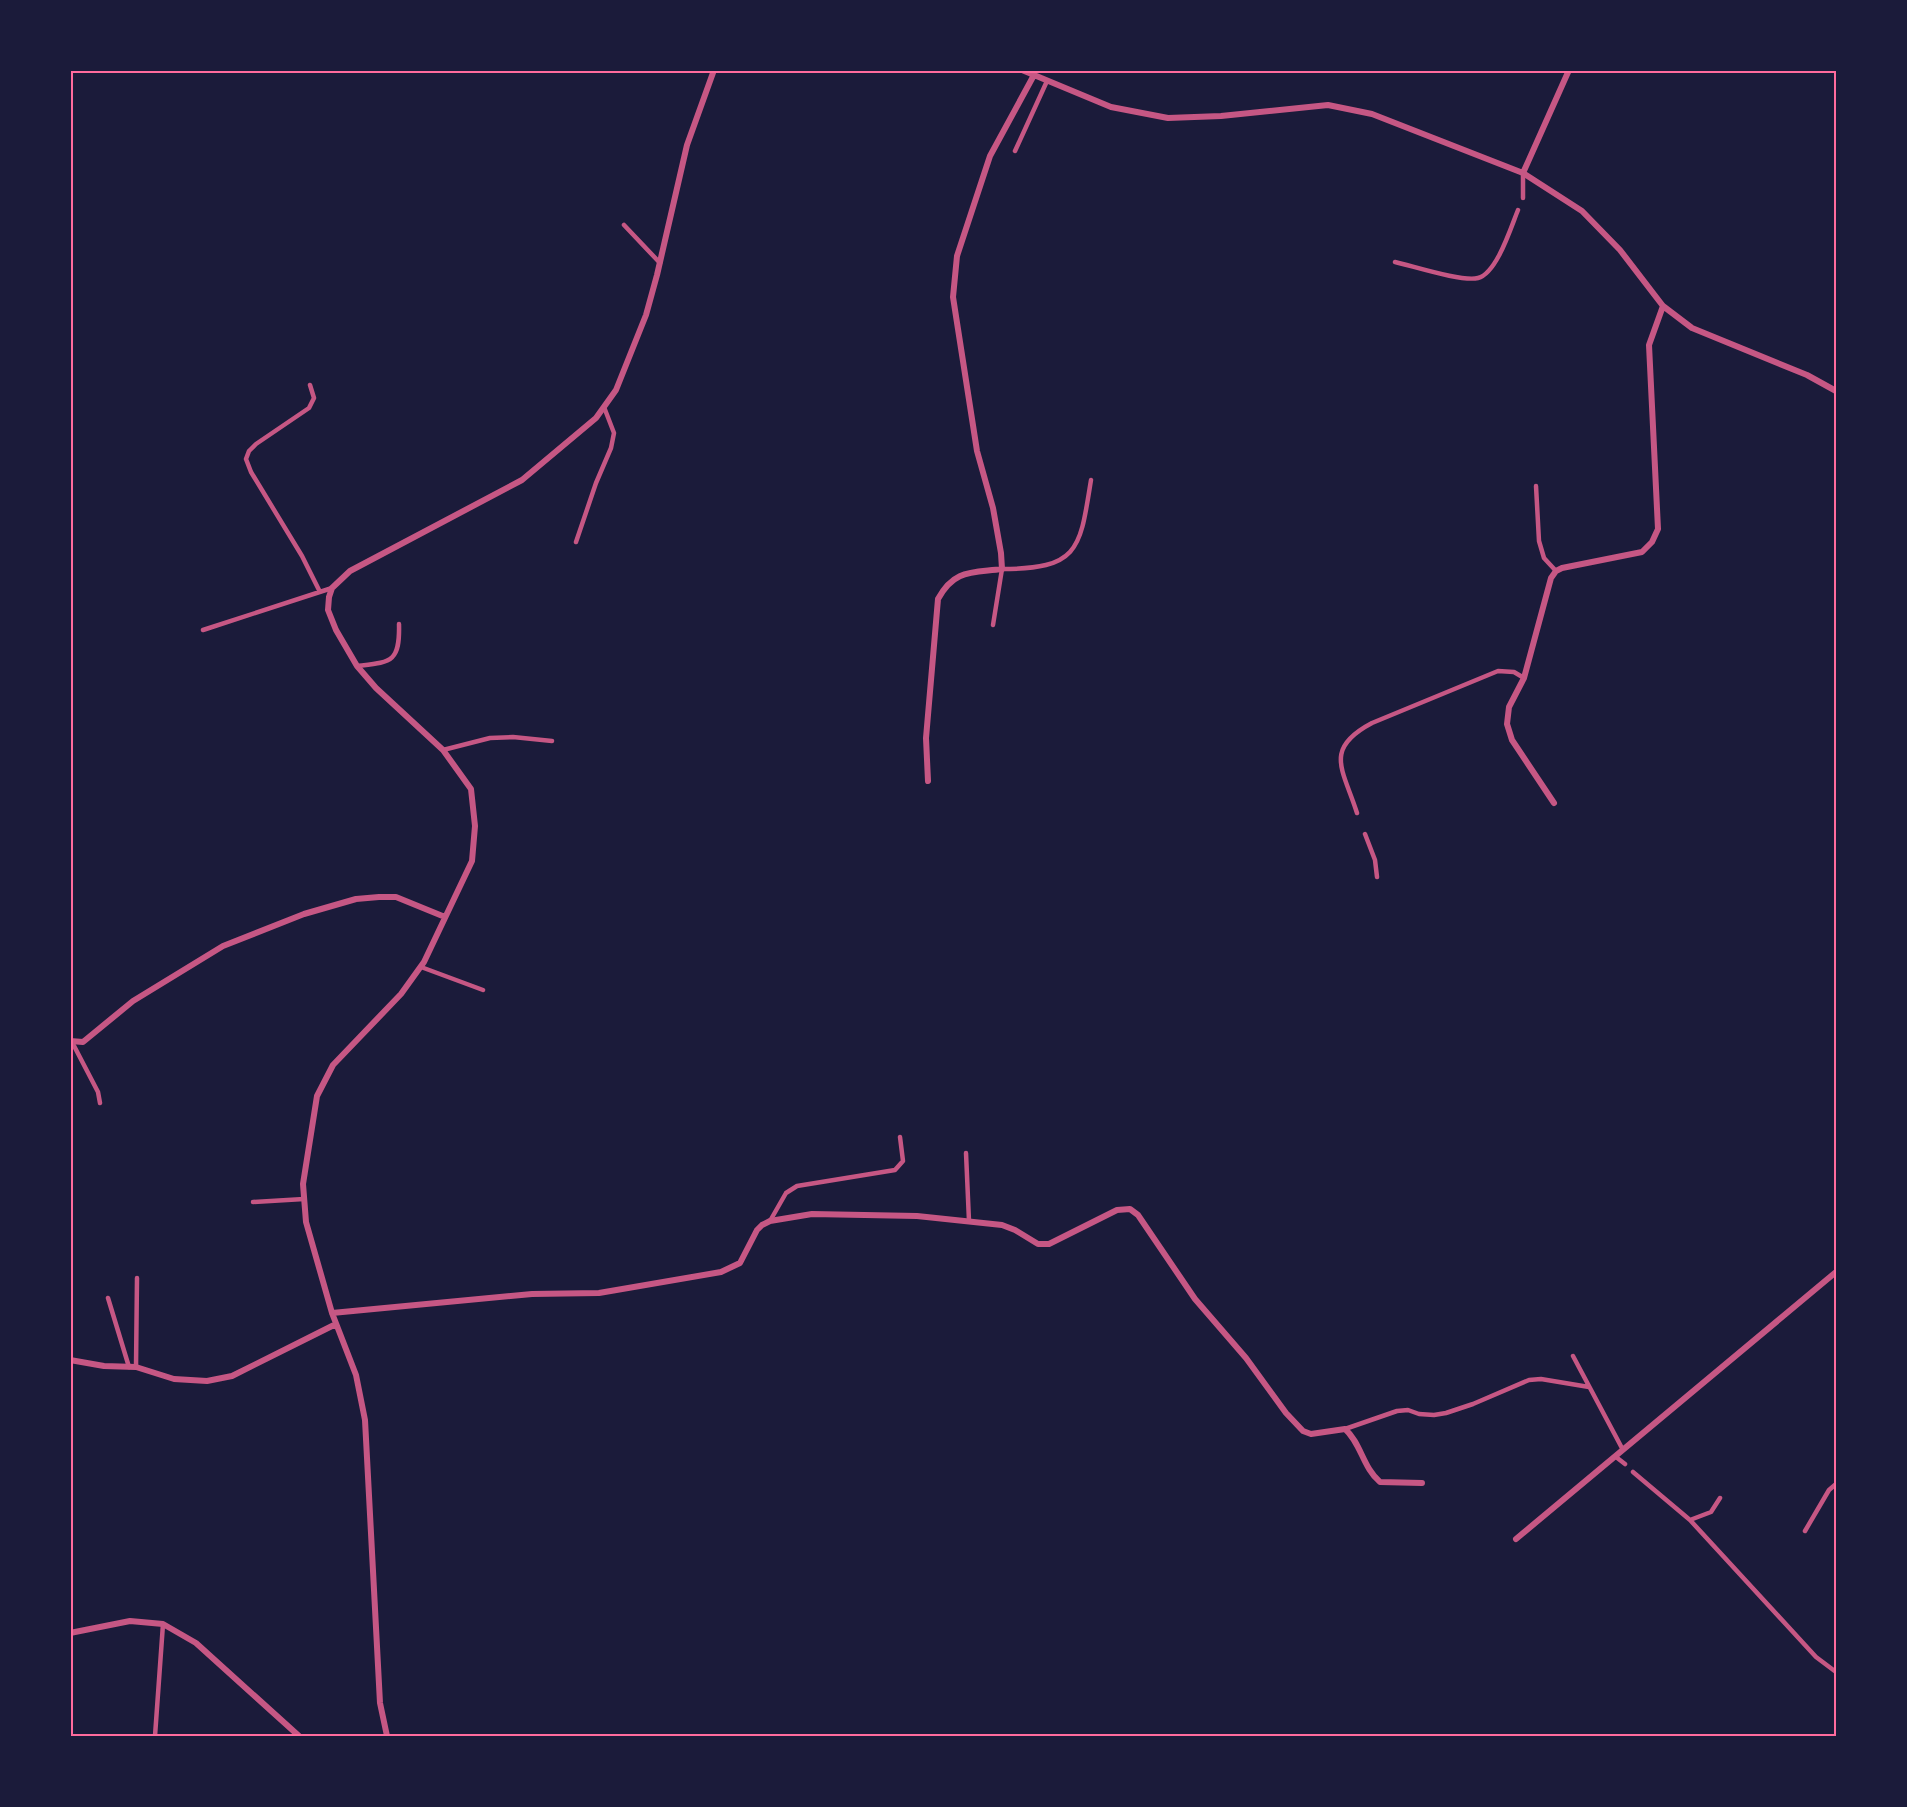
<svg xmlns="http://www.w3.org/2000/svg" width="1907" height="1807" font-family="'Roboto Condensed',sans-serif">
	<style>
		.lines { fill: none; stroke-linecap: round; stroke-linejoin: round }
		.service { stroke: #c65784; stroke-width: 4.5 }
		.minor { stroke: #c65784; stroke-width: 6 }
		.neatline { fill: none; stroke: #ff6b9d; stroke-width: 2 }
	</style>
	<rect width="100%" height="100%" fill="#1b1b3a"/>
	<g class="lines">
		<path class="service" d="M1015,151L1047,81
			M1523,198V173
			M624,225L660,263
			M1395,262C1413,266 1462,282 1478,278C1497,273 1511,227 1518,210
			M310,385L314,398L309,408L256,444L249,451L246,459L251,472L302,556L320,592
			M1536,486L1539,541L1544,558L1556,571
			M576,542L596,483L611,448L614,433L604,407
			M993,625L1002,569C1080,569 1080,548 1091,480
			M203,630L332,588
			M357,666C391,662 400,663 399,624
			M443,750L490,738L513,737L552,741
			M1357,813C1343,769 1323,749 1372,723L1498,671L1514,672L1524,678
			M1365,834L1375,860L1377,877
			M421,967L483,990
			M72,1042L98,1092L100,1103
			M966,1153L969,1221
			M253,1202L304,1199
			M770,1221L786,1193L797,1186L895,1170L903,1161L900,1137
			M108,1298L129,1367
			M1573,1356L1623,1450
			M136,1367L137,1278
			M1345,1429L1397,1411L1408,1410L1419,1414L1434,1415L1446,1413L1473,1404L1529,1380L1541,1379L1589,1387
			M1616,1457L1625,1464
			M1633,1472L1690,1520L1711,1512L1720,1498
			M1690,1520L1816,1657L1836,1672
			M1805,1531L1829,1490L1836,1484
			M155,1736L163,1624"/>
		<path class="minor" d="M1022,70L1111,107L1168,118L1221,116L1328,105L1372,114L1523,173L1582,211L1620,250L1663,306L1692,328L1807,375L1836,391
			M1523,173L1569,70
			M928,781L926,738L938,599C954,569 972,573 1002,569L1001,553L993,508L977,451L953,297L957,256L990,156L1034,75
			M1554,803L1512,740L1507,724L1509,707L1524,678L1551,578L1556,571L1562,568L1642,552L1652,542L1658,529L1649,345L1663,306
			M70,1041L83,1042L133,1001L223,946L304,914L356,899L379,897H396L445,917
			M332,1313L532,1294L599,1293L721,1272L740,1263L757,1230L762,1225L770,1221L812,1214L917,1216L1002,1225L1015,1230L1038,1244H1049L1117,1210L1130,1209L1138,1215L1195,1299L1246,1358L1286,1413L1303,1431L1311,1434L1345,1429C1361,1443 1363,1468 1380,1482L1422,1483
			M70,1360L104,1366L136,1367L174,1379L207,1381L232,1376L336,1324
			M1516,1539L1836,1272
			M70,1633L130,1621L163,1624L196,1643L299,1736
			M387,1736L380,1703L365,1420L356,1375L332,1313L306,1222L303,1184L317,1096L333,1065L401,994L424,962L472,861L475,826L471,789L443,750L376,688L357,666L336,630L328,610L329,597L332,588L350,571L522,480L596,418L616,390L646,315L657,275L687,145L714,70"/>
	</g>
	<rect width="1907" height="1807" fill="none" stroke="#1b1b3a" stroke-width="144"/>
	<rect x="72" y="72" width="1763" height="1663" class="neatline"/>
</svg>
